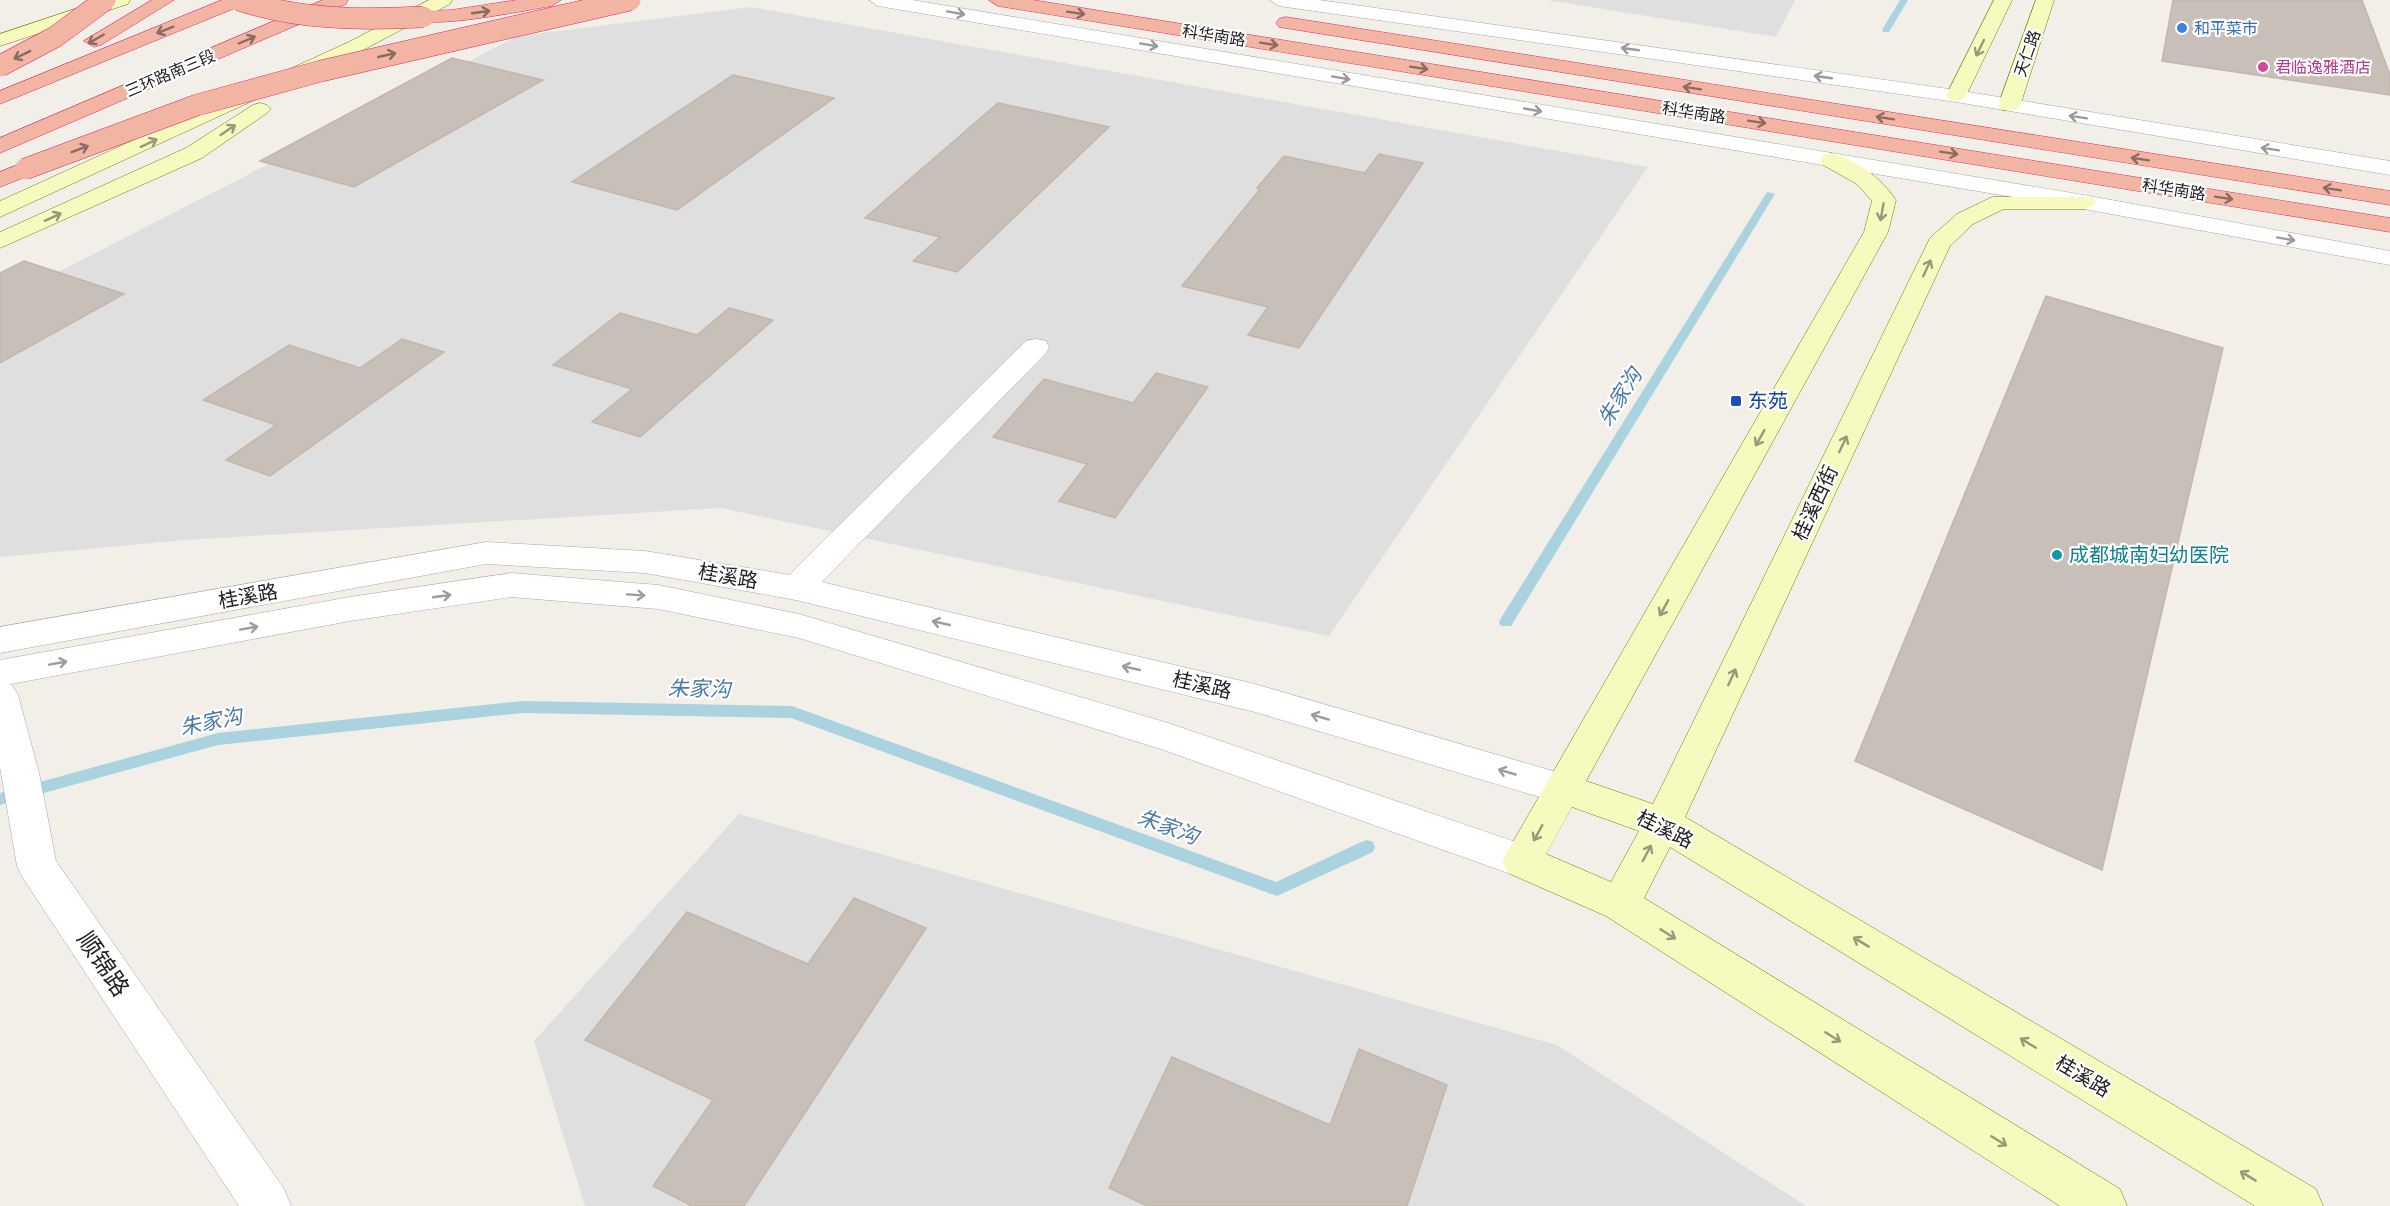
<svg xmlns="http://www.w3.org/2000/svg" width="2390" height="1206" font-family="'Sofia Sans Condensed','Noto Sans SC',sans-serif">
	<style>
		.residential { fill: #e0dfdf }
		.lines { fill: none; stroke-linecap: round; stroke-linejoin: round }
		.stream { fill: #aad3df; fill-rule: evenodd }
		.building { fill: #c7bfb8; stroke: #c4b6ab; stroke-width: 1.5 }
		.minor-casing { stroke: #a9a9a9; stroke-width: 1 }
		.tertiary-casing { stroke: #a9a9a9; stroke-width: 1 }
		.secondary-casing { stroke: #707d05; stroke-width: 1 }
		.trunk-casing { stroke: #dc2a67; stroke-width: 1 }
		.minor { fill: #fff; fill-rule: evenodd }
		.tertiary { fill: #fff; fill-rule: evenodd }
		.secondary { fill: #f7fabf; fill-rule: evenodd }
		.trunk { fill: #f2b4a3; fill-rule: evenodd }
		.trunk-bridge-casing { stroke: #dc2a67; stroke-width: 22; stroke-linecap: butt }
		.trunk-bridge { stroke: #f2b4a3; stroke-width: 21 }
		.oneway { stroke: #8a6b62 }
		.oneway2 { stroke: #9c9c9c }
		.oneway3 { stroke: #979978 }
		.shop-dot { fill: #3f7fe0; stroke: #fff; stroke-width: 2 }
		.hotel-dot { fill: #d1479c; stroke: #fff; stroke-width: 2 }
		.transit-dot { fill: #1a4fb4; stroke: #fff; stroke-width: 2 }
		.culture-dot { fill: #0f9aa8; stroke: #fff; stroke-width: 2 }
		.labels { text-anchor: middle; stroke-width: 4.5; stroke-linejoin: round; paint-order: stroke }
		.far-shop-label { font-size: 16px; fill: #366cbe; stroke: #fff; text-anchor: start }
		.far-street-label { font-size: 16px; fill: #222; stroke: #fff }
		.far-hotel-label { font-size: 16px; fill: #b23c85; stroke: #fff; text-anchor: start }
		.transit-label { font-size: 20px; fill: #164399; stroke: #fff; text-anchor: start }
		.street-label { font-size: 20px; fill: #222; stroke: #fff }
		.culture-label { font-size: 20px; fill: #0d838f; stroke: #fff; text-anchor: start }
		.water-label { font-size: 21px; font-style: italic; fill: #4a7aab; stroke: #fff }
		.near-street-label { font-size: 24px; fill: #222; stroke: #fff }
	</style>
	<rect width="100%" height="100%" fill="#f2efe9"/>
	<path class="residential" d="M1548,0H1795L1776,37Z
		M751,7L1648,167L1329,636L721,508L184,540L0,557V302L518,36Z
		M739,814L1557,1045L1806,1206H585L534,1041Z"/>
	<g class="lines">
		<path class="stream" d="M1900,0H1908L1889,32H1883L1882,30Z
			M1767,192L1775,194L1511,626H1501L1499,622L1501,618Z
			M523,701L792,706L1276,882L1361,842L1367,840L1373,842L1375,847L1373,852L1277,896L791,718L523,713L218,745L0,805V793L218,733Z"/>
	</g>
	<path class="building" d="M2173,0H2362L2390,75V95L2162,61Z
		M452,58L543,80L354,187L260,161Z
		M733,75L834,98L677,210L572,182Z
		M998,103L1109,127L957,272L913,261L940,237L865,218Z
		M1379,154L1423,163L1299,348L1248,335L1268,307L1182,286L1260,189L1257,188L1284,156L1365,173Z
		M24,261L124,294L0,363V273Z
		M2046,296L2223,348L2102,870L1855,761Z
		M729,308L773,320L640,437L592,422L632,389L553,365L620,313L697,335Z
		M402,339L444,352L270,476L226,460L276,425L203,400L289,345L360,368Z
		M1156,373L1208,387L1115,518L1059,501L1087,464L993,437L1044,379L1133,403Z
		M854,898L926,928L744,1206H692L653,1186L713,1100L585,1040L687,912L808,964Z
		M1359,1049L1447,1085L1407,1206H1147L1109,1188L1172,1057L1330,1125Z"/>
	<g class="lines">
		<defs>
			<path id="minor" d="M1036,339L1046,341L1049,347L1046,353L808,596L796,600L784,596L780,588L784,580L1026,341Z
				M0,681L12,685L18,695L39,773L56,861L284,1189L291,1206H239L23,878L17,866L0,767Z"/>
			<path id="tertiary" d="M869,0H912L2084,195L2390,251V265L2084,209L878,6Z
				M1270,0H1319L1956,90L2390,161V175L1956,102L1279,6Z
				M486,542L645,551L796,576L1255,684L1563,774L1576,778L1582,789L1576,800L1563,804L1255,712L796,600L645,573L486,564L0,653V627Z
				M511,573L658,585L799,614L1168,723L1536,849L1542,861L1536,873L1522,878L1161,749L799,638L658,609L511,597L350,621L0,686V660L350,597Z"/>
			<path id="secondary" d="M102,0H130L128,4L0,46V34Z
				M429,0H452L450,4L363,50L0,217V201L349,42Z
				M1994,0H2012L1966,96L1963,100H1949L1946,96Z
				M2036,0H2054L2020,106L2016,110H2002L1998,106Z
				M260,103L267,105L271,109L267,113L202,158L0,248V232L186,148L253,105Z
				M1831,153C1857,160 1881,178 1896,200L1888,232L1586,781L1653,804L1930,238L1957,214L1992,197H2092L2096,202L2092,207L2084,209H2004L1973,224L1950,246L1685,817L2316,1189L2323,1206H2255L1670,847L1644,898L2120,1189L2127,1206H2060L1606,916L1508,873L1502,861L1864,232L1872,201L1857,184L1823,165L1820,160L1823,155ZM1572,807L1639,831L1611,882L1546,854Z"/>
			<path id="trunk" d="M152,0H174L101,45L94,47L84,41Z
				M222,0H247L245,4L0,104V91Z
				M323,0H348L346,4L0,153V138Z
				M517,0H561L552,6C531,9 424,32 414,17L423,11L451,10Z
				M989,0H1033L2390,218V232L998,6Z
				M1286,17L2390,191V205L1279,27L1276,23L1279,19Z
				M25,162L33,164L36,169L33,174L0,187V172Z"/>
		</defs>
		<use href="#minor" class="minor-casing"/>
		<use href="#tertiary" class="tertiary-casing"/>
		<use href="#secondary" class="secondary-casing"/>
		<use href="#trunk" class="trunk-casing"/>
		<use href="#minor" class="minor"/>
		<use href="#tertiary" class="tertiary"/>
		<use href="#secondary" class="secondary"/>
		<use href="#trunk" class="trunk"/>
		<defs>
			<path id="trunk-bridge" d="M239,0C299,20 361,20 423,17
				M0,66L55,37L105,0
				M25,169L197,105L321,71L630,0"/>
		</defs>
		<use href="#trunk-bridge" class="trunk-bridge-casing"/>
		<use href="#trunk-bridge" class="trunk-bridge"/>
	</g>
	<defs><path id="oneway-shaft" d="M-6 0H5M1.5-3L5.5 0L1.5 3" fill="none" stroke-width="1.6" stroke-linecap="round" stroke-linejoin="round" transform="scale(1.5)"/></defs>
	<g class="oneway">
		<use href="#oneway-shaft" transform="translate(481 12) rotate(-8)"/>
		<use href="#oneway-shaft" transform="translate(1076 13) rotate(9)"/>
		<use href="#oneway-shaft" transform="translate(165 30) rotate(158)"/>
		<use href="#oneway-shaft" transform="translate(96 39) rotate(150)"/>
		<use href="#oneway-shaft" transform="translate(247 40) rotate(-23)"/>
		<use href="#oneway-shaft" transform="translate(1269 44) rotate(9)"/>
		<use href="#oneway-shaft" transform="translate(22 55) rotate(154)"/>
		<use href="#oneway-shaft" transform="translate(387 55) rotate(-13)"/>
		<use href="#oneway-shaft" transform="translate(1419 68) rotate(9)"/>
		<use href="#oneway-shaft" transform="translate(1692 88) rotate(-171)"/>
		<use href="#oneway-shaft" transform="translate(1885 118) rotate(-171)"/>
		<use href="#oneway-shaft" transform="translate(1757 122) rotate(9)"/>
		<use href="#oneway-shaft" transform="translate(80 149) rotate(-21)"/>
		<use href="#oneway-shaft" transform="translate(1949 153) rotate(9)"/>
		<use href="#oneway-shaft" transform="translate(2140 159) rotate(-171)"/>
		<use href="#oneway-shaft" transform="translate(2332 189) rotate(-171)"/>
		<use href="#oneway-shaft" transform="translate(2224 198) rotate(9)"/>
	</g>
	<g class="oneway2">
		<use href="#oneway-shaft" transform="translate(956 13) rotate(10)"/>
		<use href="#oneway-shaft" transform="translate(1149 45) rotate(10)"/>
		<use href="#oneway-shaft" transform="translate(1630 49) rotate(-172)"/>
		<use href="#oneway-shaft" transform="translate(1823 77) rotate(-172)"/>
		<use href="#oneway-shaft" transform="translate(1341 78) rotate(10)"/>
		<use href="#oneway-shaft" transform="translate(1533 110) rotate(10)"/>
		<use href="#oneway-shaft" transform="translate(2078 117) rotate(-171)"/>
		<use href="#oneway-shaft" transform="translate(2270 149) rotate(-171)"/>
		<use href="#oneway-shaft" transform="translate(2286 239) rotate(10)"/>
		<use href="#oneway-shaft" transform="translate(636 595) rotate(4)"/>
		<use href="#oneway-shaft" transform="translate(442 596) rotate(-8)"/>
		<use href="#oneway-shaft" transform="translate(941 623) rotate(-167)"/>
		<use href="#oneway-shaft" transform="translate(249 628) rotate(-10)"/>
		<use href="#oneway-shaft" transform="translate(58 663) rotate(-10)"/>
		<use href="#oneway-shaft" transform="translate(1131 668) rotate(-167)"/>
		<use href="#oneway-shaft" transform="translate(1320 717) rotate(-164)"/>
		<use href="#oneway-shaft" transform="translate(1507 772) rotate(-164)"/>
	</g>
	<g class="oneway3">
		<use href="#oneway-shaft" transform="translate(1980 48) rotate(116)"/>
		<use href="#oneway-shaft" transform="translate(228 130) rotate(-34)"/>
		<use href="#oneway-shaft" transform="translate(149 143) rotate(-25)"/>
		<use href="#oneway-shaft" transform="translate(1882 212) rotate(100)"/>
		<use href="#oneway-shaft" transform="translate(53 217) rotate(-25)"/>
		<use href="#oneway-shaft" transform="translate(1927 268) rotate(-65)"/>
		<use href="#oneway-shaft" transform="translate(1760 438) rotate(119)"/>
		<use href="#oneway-shaft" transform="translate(1843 444) rotate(-65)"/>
		<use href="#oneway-shaft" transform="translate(1664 608) rotate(119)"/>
		<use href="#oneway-shaft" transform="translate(1732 677) rotate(-65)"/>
		<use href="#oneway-shaft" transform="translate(1538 833) rotate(119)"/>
		<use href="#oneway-shaft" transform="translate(1647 853) rotate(-62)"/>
		<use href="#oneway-shaft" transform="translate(1668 934) rotate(32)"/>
		<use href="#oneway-shaft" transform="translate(1861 942) rotate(-149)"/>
		<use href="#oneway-shaft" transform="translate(1833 1037) rotate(32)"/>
		<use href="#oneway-shaft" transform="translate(2028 1043) rotate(-149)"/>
		<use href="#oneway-shaft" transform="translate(1999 1141) rotate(32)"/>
		<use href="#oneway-shaft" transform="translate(2248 1176) rotate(-149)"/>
	</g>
	<circle class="shop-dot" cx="2182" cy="28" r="6"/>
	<circle class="hotel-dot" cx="2263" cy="67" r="6"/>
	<rect class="transit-dot" x="1730" y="395" width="12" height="12" rx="3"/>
	<circle class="culture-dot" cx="2057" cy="555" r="6"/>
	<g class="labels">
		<g class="far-shop-label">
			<text x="2194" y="34">和平菜市</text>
		</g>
		<g class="far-street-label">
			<text transform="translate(1214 35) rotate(9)" y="6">科华南路</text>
			<text transform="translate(2027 53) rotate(-71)" y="6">天仁路</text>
			<text transform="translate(170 73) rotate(-23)" y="6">三环路南三段</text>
			<text transform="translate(1694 112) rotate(9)" y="6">科华南路</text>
			<text transform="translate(2174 189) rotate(9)" y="6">科华南路</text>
		</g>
		<g class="far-hotel-label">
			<text x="2275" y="73">君临逸雅酒店</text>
		</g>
		<g class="transit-label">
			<text x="1748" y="408">东苑</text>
		</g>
		<g class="street-label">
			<text transform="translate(1815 503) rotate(-65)" y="7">桂溪西街</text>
			<text transform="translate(728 576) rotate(10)" y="7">桂溪路</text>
			<text transform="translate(248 596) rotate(-10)" y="7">桂溪路</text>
			<text transform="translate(1202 685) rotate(13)" y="7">桂溪路</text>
			<text transform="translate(1665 829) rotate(26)" y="7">桂溪路</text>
			<text transform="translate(2083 1076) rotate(31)" y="7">桂溪路</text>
		</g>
		<g class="culture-label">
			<text x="2069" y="562">成都城南妇幼医院</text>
		</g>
		<g class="water-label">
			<text transform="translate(1620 397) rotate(-58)" y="7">朱家沟</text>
			<text transform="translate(699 689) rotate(1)" y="7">朱家沟</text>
			<text transform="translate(211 722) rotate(-11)" y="7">朱家沟</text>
			<text transform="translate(1168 827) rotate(20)" y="7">朱家沟</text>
		</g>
		<g class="near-street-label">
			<text transform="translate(103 964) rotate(56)" y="8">顺锦路</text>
		</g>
	</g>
</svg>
